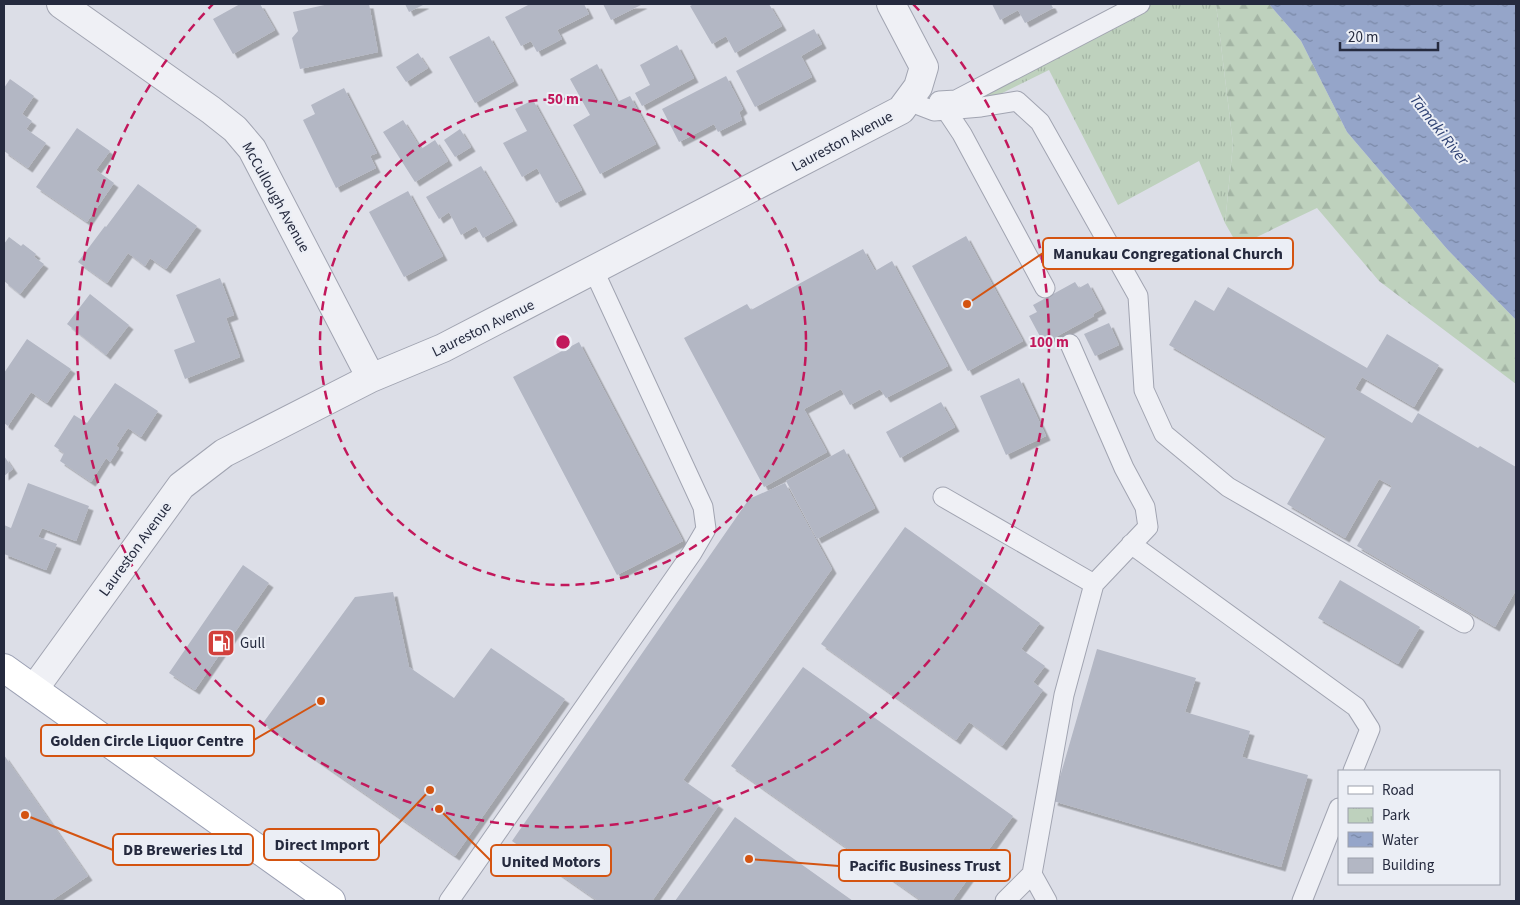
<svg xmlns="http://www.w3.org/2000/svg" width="1520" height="905" font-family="'Source Sans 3',sans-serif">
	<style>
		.forest { fill: url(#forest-firs) }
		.park { fill: url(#park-tufts) }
		.water { fill: url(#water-ripples) }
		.building { fill: #b3b7c4; filter: url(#shadow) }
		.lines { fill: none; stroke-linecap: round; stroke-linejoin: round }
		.service-casing { stroke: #a1a4b1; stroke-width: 21 }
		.minor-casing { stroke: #a1a4b1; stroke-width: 30 }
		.primary-casing { stroke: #9ba0b3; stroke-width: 30 }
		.service { stroke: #eff0f5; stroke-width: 19 }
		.minor { stroke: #eff0f5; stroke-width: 28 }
		.primary { stroke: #fff; stroke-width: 28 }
		.ring { fill: none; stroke: #c2185b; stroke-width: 2.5; stroke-dasharray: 9 6 }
		.labels { text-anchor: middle; stroke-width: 4; stroke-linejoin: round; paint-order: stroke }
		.street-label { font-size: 15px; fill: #252a3e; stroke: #ebeef5 }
		.poi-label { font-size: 15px; fill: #252a3e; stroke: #ebeef5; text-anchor: start }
		.water-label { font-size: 16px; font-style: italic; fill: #2e4173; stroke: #ebeef5 }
		.centre { fill: #c2185b; stroke: #ebeef5; stroke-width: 2.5 }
		.ring-label { font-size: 15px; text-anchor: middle; font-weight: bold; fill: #c2185b; stroke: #ebeef5; stroke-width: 4; stroke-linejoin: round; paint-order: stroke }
		.leader { fill: none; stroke: #d45411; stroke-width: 2 }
		.callout-dot { fill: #d45411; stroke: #ebeef5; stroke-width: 2 }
		.callout { fill: #ebeef5; stroke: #d45411; stroke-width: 2 }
		.callout-label { font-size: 16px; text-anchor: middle; font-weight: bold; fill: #252a3e }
	</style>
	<defs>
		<pattern id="forest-firs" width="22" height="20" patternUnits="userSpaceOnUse" patternTransform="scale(1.25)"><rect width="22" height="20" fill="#bed1bd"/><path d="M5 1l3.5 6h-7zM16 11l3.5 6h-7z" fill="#a3b4a4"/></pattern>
		<pattern id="park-tufts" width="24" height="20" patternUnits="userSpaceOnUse" patternTransform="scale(1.25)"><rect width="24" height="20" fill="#bed1bd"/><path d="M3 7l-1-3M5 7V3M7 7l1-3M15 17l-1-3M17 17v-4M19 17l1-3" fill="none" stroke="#a3b4a4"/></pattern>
		<pattern id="water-ripples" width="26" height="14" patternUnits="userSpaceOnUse" patternTransform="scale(1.25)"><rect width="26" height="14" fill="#95a5c9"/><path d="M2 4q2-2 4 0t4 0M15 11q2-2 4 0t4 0" fill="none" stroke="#7987a5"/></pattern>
		<filter id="shadow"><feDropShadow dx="4.5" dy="4.5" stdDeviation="0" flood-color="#0004"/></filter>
	</defs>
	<rect width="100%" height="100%" fill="#dcdee7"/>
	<path class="forest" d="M1216,4H1269L1301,41L1347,132L1447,249L1516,320V384L1379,281L1317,208L1238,246L1225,223L1233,144Z"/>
	<path class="park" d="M1125,4H1216L1233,144L1225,223L1199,161L1118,205L1049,70L972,108L966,85Z"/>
	<path class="water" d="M1269,4H1516V320L1447,249L1347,132L1301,41Z"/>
	<path class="building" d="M240,4H260L275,30L233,54L213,19Z
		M329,4H369L378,52L300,69L292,38L298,31L293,12Z
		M405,4H425L409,12Z
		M530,4H584L589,14L557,30L562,39L537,52L531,41L521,46L505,17Z
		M603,4H643L611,20Z
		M694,4H769L782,26L735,53L726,36L712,44L690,6Z
		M992,4H1051L1053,8L1025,23L1018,10L1000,20Z
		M814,29L822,44L801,56L812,77L755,107L736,71Z
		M489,36L514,81L475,103L449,57Z
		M677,45L694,78L642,106L635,93L650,85L640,65Z
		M418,53L428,68L406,82L396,67Z
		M597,64L617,102L630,96L656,144L600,174L573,125L590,115L570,79Z
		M726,76L743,109L739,112L742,120L718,132L714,124L679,142L662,109Z
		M10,79L34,96L22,114L32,121L26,129L46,143L28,168L4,151V88Z
		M344,88L377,153L370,156L376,168L336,188L303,120L315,114L311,105Z
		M533,100L582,190L556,203L537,168L522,177L503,143L527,131L515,109Z
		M403,120L421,149L435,140L448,161L415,182L383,132Z
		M77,128L110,151L96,170L114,183L87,222L36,187Z
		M460,129L471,147L455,157L444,140Z
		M481,166L513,221L483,238L476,226L461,235L449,212L439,219L426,197Z
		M138,184L197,226L166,269L150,258L145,266L128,253L107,283L78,262L105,226L106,227Z
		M408,191L443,256L404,277L369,212Z
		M966,236L1023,341L968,371L912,266Z
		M9,237L21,246L23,244L36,254L34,257L44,264L20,294L4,281V244Z
		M863,249L875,271L892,261L948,366L886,398L880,389L850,405L841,389L804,409L827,452L764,487L684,338L747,304L751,310Z
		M220,278L234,315L226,318L240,357L185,379L174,350L195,342L176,295Z
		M1075,282L1079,288L1088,283L1102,309L1093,314L1094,316L1052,339L1051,337L1043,342L1029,316L1037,312L1033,305Z
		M1228,287L1367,368L1387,334L1439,365L1414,407L1362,377L1355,389L1412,423L1418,413L1478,448L1480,446L1516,467V590L1495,627L1357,546L1392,486L1379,479L1345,538L1287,504L1326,437L1169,345L1195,300L1214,311Z
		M90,294L129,325L106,355L67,324Z
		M1109,323L1119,345L1095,356L1084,334Z
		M27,339L71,369L47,403L31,392L8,426L4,423V373Z
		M579,342L683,541L617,575L513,377Z
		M1019,378L1046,436L1006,455L980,396Z
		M115,383L158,411L141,437L128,428L116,446L119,448L110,462L106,458L91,482L60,461L64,453L54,446L74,415L87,423Z
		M941,402L955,427L900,458L886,432Z
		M844,449L875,508L817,539L786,481Z
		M4,456L13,469L4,476Z
		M28,483L89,506L76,541L42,528L38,537L57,544L46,570L4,554V525L11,528Z
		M785,483L832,569L683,780L719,805L652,901H598L512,841L749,499Z
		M905,527L1040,623L1021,649L1045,666L1033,682L1043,690L1002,746L969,722L956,740L821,644Z
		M243,565L269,583L195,690L169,673Z
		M1340,580L1420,627L1398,664L1318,618Z
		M393,592L409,667L454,698L491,648L565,699L455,856L263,723L355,597Z
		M1097,649L1196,678L1185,712L1250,731L1242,757L1308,775L1281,867L1053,801Z
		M803,667L1013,816L952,901H922L731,766Z
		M4,755L88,876L51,901H4Z
		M735,817L853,901H675Z"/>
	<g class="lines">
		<defs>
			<path id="service" d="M908,101L934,111L981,107L1017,101L1040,122L1138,296L1144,390L1164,434L1228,487L1464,623
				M939,101L956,100L1140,4
				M946,110L962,134L1045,288
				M943,497L1094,584
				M1131,544L1356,707L1370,729L1353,771
				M449,901L692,553L706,529L703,507L594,271
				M1005,901L1032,874
				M1047,901L1032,874L1064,695L1094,584L1148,527L1145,507L1124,468L1070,344
				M1302,901L1339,808"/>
			<path id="minor" d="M61,4L211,110L235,129L252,149L371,378
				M34,689L181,486L224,453L371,378L443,348L901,110L918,87L924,67L891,4"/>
			<path id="primary" d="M4,668L331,901"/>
		</defs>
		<use href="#service" class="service-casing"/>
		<use href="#minor" class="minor-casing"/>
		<use href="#primary" class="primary-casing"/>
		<use href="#service" class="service"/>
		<use href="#minor" class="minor"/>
		<use href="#primary" class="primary"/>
	</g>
	<g class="ring">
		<circle cx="563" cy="342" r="243"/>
		<path d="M913 4A486 486 0 1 1 213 4"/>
	</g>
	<defs>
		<symbol id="fuel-square" viewBox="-11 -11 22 22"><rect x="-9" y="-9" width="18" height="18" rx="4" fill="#d23f3b" stroke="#ebeef5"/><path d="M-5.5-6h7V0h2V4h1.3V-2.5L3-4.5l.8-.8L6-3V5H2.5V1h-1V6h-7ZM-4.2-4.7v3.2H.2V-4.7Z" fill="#fff"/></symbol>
	</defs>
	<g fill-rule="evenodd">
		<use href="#fuel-square" x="205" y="627" width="32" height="32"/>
	</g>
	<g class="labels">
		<g class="street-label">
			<text transform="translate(842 141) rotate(-28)" y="5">Laureston Avenue</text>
			<text transform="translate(276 197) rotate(61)" y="5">McCullough Avenue</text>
			<text transform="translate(483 328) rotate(-26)" y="5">Laureston Avenue</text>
			<text transform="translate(135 549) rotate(-54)" y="5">Laureston Avenue</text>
		</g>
		<g class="poi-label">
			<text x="240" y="648">Gull</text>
		</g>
		<g class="water-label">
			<text transform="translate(1440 129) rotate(52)" y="6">Tāmaki River</text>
		</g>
	</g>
	<circle cx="563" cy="342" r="8" class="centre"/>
	<g class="ring-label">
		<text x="563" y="104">50 m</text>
		<text x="1049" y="347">100 m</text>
	</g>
	<path class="leader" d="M967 304L1043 253M321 701L254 740M430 790L379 844M25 815L113 850M439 809L491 861M749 859L839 866"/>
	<g class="callout-dot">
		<circle cx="967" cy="304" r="5"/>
		<circle cx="321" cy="701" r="5"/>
		<circle cx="430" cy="790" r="5"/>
		<circle cx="25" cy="815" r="5"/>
		<circle cx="439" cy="809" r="5"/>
		<circle cx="749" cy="859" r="5"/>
	</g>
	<g class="callout">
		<rect x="1043" y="238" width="250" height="31" rx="5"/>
		<rect x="41" y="725" width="213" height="31" rx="5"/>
		<rect x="264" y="829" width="115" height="31" rx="5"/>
		<rect x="113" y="834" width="140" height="31" rx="5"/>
		<rect x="491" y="845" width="120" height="31" rx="5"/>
		<rect x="839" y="850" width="171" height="31" rx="5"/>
	</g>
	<g class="callout-label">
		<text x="1168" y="259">Manukau Congregational Church</text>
		<text x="147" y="746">Golden Circle Liquor Centre</text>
		<text x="322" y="850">Direct Import</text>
		<text x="183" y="855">DB Breweries Ltd</text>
		<text x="551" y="867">United Motors</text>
		<text x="925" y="871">Pacific Business Trust</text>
	</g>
	<rect width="1520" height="905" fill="none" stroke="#252a3e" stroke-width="10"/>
	<rect x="1338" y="770" width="162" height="115" fill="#ebeef5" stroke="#9ca0ac"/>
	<rect x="1348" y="786" width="25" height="8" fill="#ffffff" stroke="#9ca0ac"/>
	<text x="1382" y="795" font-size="15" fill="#252a3e">Road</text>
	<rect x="1348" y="808" width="25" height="15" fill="url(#park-tufts)" stroke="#9ca0ac"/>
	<text x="1382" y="820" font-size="15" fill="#252a3e">Park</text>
	<rect x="1348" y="832" width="25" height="15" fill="url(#water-ripples)" stroke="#9ca0ac"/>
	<text x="1382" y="845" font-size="15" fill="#252a3e">Water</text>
	<rect x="1348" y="858" width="25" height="15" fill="#b3b7c4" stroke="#9ca0ac"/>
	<text x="1382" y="870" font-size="15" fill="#252a3e">Building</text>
	<path d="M1340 42v8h98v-8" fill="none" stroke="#252a3e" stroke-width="2.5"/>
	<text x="1348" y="42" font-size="15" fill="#252a3e" stroke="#ebeef5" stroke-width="4" paint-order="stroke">20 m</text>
</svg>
